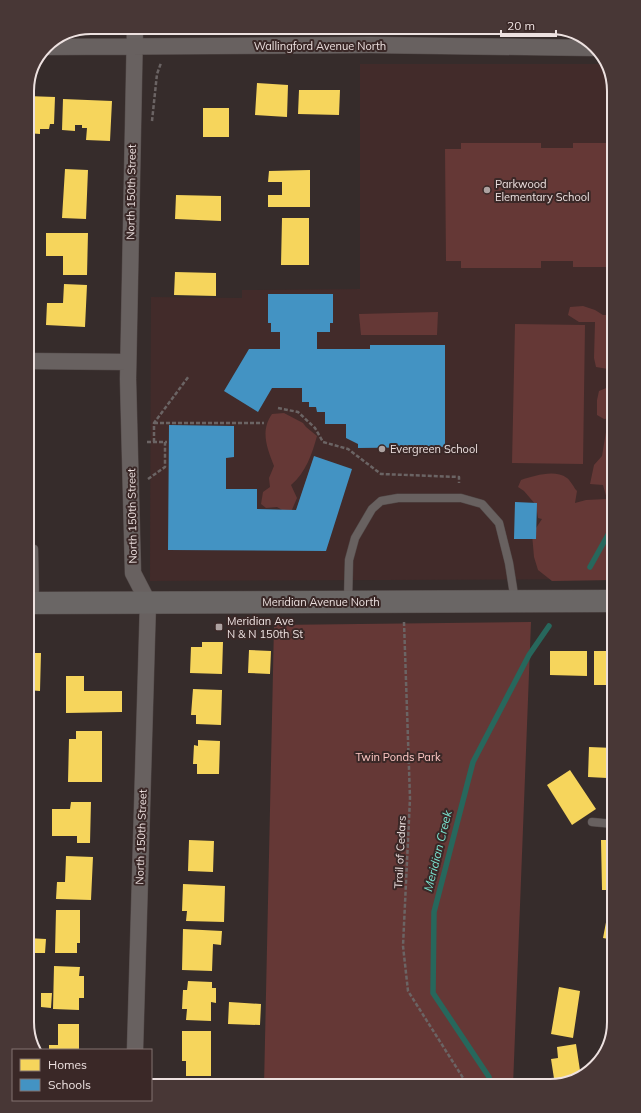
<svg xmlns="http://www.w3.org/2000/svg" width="641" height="1113" font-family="Mulish,sans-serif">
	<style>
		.built { fill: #422b2a }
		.green { fill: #653836 }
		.homes { fill: #f6d55c }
		.schools { fill: #4393c3 }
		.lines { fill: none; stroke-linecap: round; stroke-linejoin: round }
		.stream { stroke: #27675c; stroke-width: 5.5 }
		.lane-casing { stroke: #534a49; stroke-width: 9 }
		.street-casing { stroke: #534a49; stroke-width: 17 }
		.secondary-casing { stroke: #534a49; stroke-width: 23 }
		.path { stroke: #6b6464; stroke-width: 2.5; stroke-dasharray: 4 2; stroke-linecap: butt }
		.lane { stroke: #686160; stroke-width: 8 }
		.street { stroke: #686160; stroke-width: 16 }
		.secondary { stroke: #6a6665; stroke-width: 22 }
		.poi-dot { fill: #ada2a1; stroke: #3a2827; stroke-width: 1.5 }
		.labels { text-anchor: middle; stroke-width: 4; stroke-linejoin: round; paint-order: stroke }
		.street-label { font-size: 11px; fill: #ede1e0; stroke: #3a2827 }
		.poi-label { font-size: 11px; fill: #ede1e0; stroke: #3a2827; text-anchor: start }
		.park-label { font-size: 11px; fill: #fec8c5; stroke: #3a2827 }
		.water-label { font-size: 12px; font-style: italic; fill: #79e3cf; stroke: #3a2827 }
		.rim { fill: none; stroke: #ede1e0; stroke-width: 2 }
	</style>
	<rect width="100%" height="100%" fill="#362c2b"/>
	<path class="built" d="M360,64H608L614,91V579L150,581L151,297L242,298V290L360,289Z"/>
	<path class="green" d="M461,143H541V148H573V143H614V267H573V261H541V268H461V261H446L445,149H461Z
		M583,306L595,310L603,315H614V370L596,367L594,358L595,322H579L568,315L570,307Z
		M438,312L437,335H361L359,314Z
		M515,324L585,325L583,464L512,463Z
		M614,383V418L604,419L597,415V400L599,391L611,386Z
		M284,413L303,423L306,427L317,436C312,454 306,472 291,485L297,498L291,512L284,511L277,507L266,508L261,504L263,492L270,487L269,478L274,466C267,448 260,431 272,414Z
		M614,428V580L552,581L538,570L534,557L532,534L542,519L538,518L536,505L524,491L518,487L521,480C535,476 554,469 567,478C571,481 574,488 577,491L575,503L586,500L607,499L603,485L590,484L594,465L602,456L606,432Z
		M531,622L513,1086H264L274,625Z"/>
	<path class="homes" d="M257,83L288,85L287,117L255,115Z
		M299,90H340L339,115L298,114Z
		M27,96L55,97L54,124H50L49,129H40V134L27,133Z
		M63,99L112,101L110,141L86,140L87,128H82V125H75V131L62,130Z
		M203,108H229V137H203Z
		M65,169L88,170L86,219L62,218Z
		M310,170V207H268V195H282V182H268L269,171Z
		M176,195L221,196V221L175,219Z
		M282,218H309V265H281Z
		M46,233H88L87,275H63V256H46Z
		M175,272L216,273V296L174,295Z
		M64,284L87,285L85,327L46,325L47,303H63Z
		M202,642H223L222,674L190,673L191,647H202Z
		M249,650L271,651L270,674L248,673Z
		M550,651H587V676L550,675Z
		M594,651H614V685H594Z
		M27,653H41L40,691L27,690Z
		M66,676H84V691H122V712L66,713Z
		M193,689L222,690L221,725L196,724V715H191Z
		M27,727L35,728L34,765L27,764Z
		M76,731H102V782H68L69,739H76Z
		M198,740L220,741L219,774H197V764H193L194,745L198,746Z
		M589,747L614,748V787H607V778L588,777Z
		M570,770L596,809L572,825L547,785Z
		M71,802H91L90,843H77V836H52V809H70Z
		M189,840L214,841L213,872L188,871Z
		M601,840H614V890H602Z
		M66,856L93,857L91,900L56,899L57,882H65Z
		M183,884L225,886L224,922L186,921L187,911H182Z
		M611,896H614V940L603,938Z
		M56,910H80V943H77V953H55Z
		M183,929L222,931L221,945L213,944L212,971L182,970Z
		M27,938L46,939L45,953H27Z
		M54,966L80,967L79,976H84V998H79V1010L53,1009Z
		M188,981L212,982V988H216V1003L211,1002V1021L186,1020L187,1009H182L183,990H187Z
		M559,987L580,991L573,1038L551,1034Z
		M41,993H52L51,1008L41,1007Z
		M229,1002L261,1004L260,1025L228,1024Z
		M58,1024H79V1050H49V1045H58Z
		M182,1031H211V1076H186V1061H182Z
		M576,1044L581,1077L578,1079L555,1085L551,1059L558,1058L557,1047Z"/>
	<path class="schools" d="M268,294H333V323H330V332H317V349H370V345H445V447L358,448V444L346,438V424H325V412H317L316,407H309V402H302V388H272L258,412L224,391L249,349H280V332H271V323H268Z
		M169,425L234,426V457L226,458V489H257V509L296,510L314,456L352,469L326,551L168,550Z
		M515,502L537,503L536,539H514Z"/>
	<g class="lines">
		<path class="stream" d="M590,567L614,524
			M491,1086L489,1077L433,993L434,912L473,762L529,655L549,626"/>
		<defs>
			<path id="lane" d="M34,549L35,602
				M348,600L349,560L355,538L372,509L381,501L398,498H461L482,504L499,523L509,563L515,601
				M592,822L614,824"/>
			<path id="street" d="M45,47L370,45L594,48
				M27,361L128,362
				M135,1050L148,602L133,573L128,379L135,27"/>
			<path id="secondary" d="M27,603L614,601"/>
		</defs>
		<use href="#lane" class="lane-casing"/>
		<use href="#street" class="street-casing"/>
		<use href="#secondary" class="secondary-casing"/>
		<path class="path" d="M152,121L157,74L161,63
			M278,408L298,412L315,428L323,442L348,449L381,474L459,477V483
			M154,423H264
			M147,442H167
			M154,442V423L189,376
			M148,479L165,467V442
			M404,622L410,798L403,946L408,991L465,1081L467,1086"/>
		<use href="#lane" class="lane"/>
		<use href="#street" class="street"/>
		<use href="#secondary" class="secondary"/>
	</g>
	<g class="poi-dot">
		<circle cx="487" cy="190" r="4"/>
		<circle cx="382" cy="449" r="4"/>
		<rect x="215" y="623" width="8" height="8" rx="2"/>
	</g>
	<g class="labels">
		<g class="street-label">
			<text x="320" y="50">Wallingford Avenue North</text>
			<text transform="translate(131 192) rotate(-89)" y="4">North 150th Street</text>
			<text transform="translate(132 516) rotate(-91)" y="4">North 150th Street</text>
			<text x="321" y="606">Meridian Avenue North</text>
			<text transform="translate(141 837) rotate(-88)" y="4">North 150th Street</text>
			<text transform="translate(400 852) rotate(-87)" y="4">Trail of Cedars</text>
		</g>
		<g class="poi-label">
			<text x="495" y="188">Parkwood<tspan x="495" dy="13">Elementary School</tspan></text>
			<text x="390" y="453">Evergreen School</text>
			<text x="227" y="625">Meridian Ave<tspan x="227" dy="13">N &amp; N 150th St</tspan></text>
		</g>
		<g class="park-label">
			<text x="398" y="761">Twin Ponds Park</text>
		</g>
		<g class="water-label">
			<text transform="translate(438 851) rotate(-76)" y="4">Meridian Creek</text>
		</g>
	</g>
	<path d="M0 0H641V1113H0ZM91 34H550A57 57 0 0 1 607 91V1022A57 57 0 0 1 550 1079H91A57 57 0 0 1 34 1022V91A57 57 0 0 1 91 34Z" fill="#483736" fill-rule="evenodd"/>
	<path class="rim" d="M91 34H550A57 57 0 0 1 607 91V1022A57 57 0 0 1 550 1079H91A57 57 0 0 1 34 1022V91A57 57 0 0 1 91 34Z"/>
	<rect x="12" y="1049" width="140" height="52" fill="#3a2827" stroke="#827271"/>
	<rect x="20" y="1059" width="20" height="12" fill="#f6d55c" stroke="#827271"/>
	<text x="48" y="1069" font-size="12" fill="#ede1e0">Homes</text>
	<rect x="20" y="1079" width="20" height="12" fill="#4393c3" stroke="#827271"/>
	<text x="48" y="1089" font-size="12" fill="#ede1e0">Schools</text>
	<path d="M501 30v6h55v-6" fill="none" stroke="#ede1e0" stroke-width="2"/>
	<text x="507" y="30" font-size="12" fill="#ede1e0" stroke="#3a2827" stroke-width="3" paint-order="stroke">20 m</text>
</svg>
